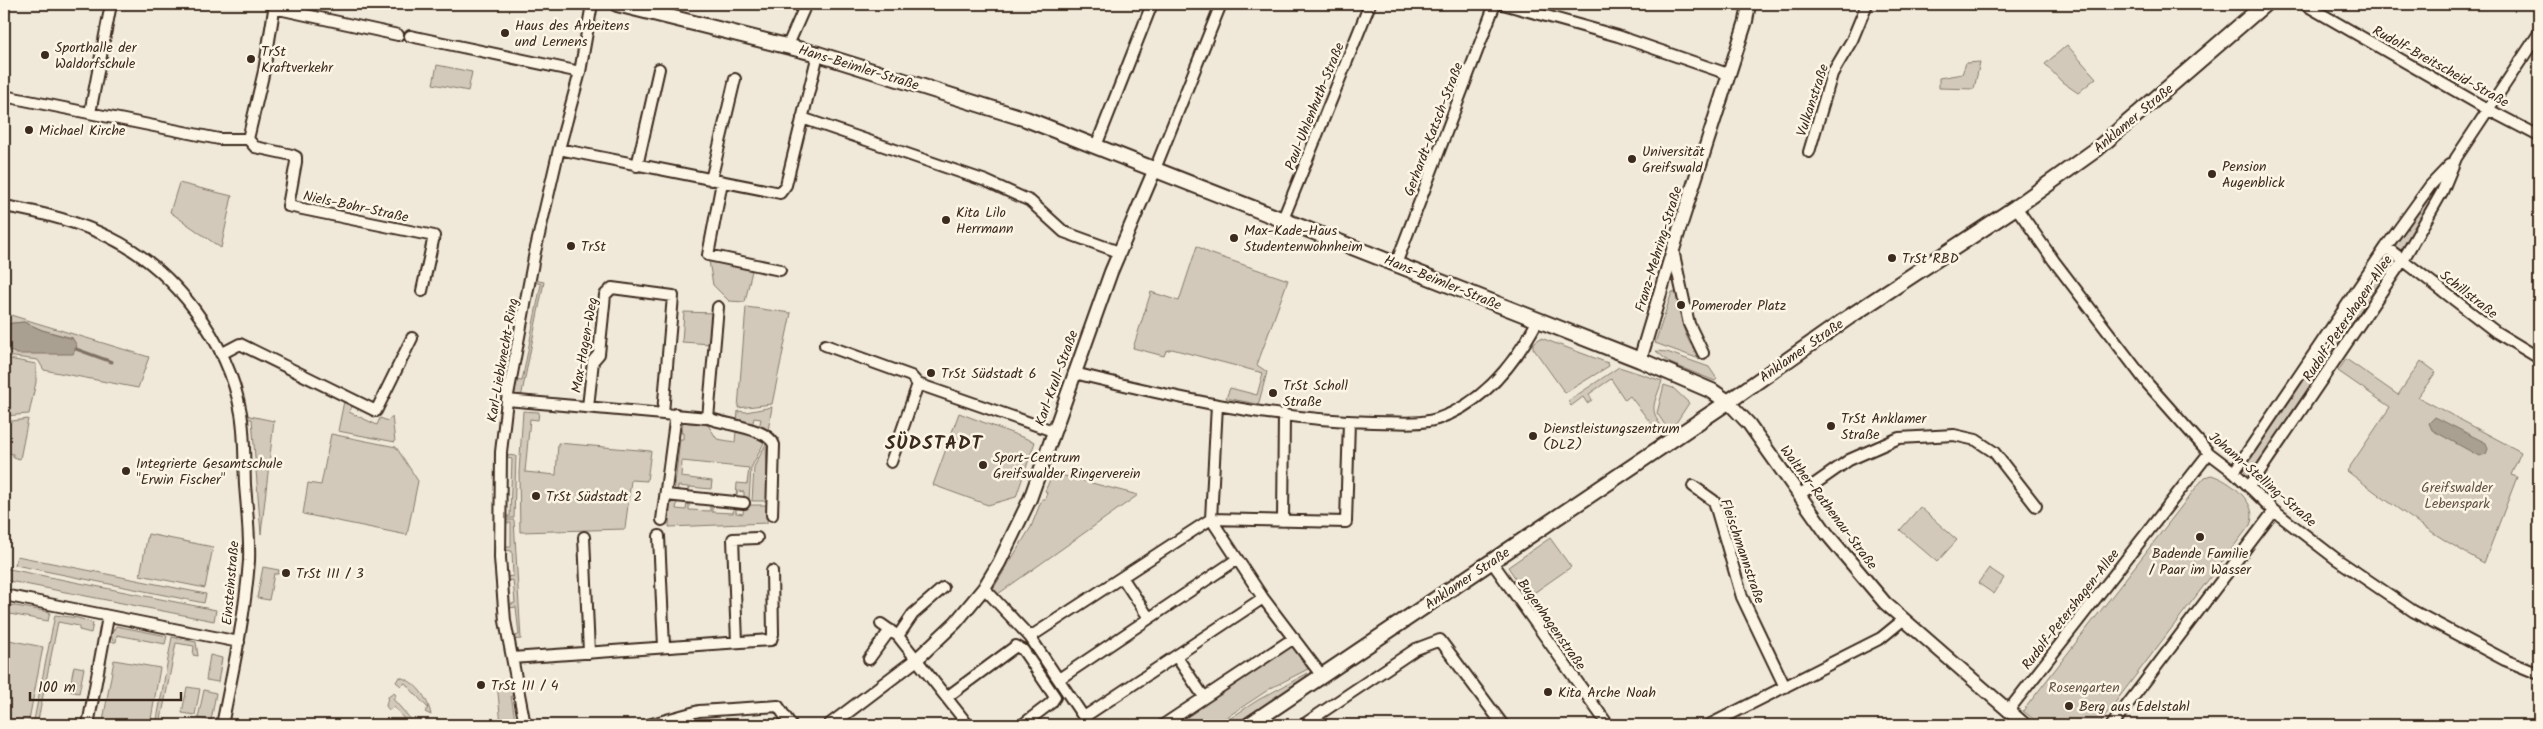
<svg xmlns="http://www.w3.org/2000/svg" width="2543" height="729" font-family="Kalam,sans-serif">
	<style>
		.green { fill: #d2c9ba; stroke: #867a6c }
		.water { fill: #aaa091; stroke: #7e7163 }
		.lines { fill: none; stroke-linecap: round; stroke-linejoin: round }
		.stream { stroke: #7e7163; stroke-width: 3 }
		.minor-casing { stroke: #3b2a1e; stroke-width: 14 }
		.tertiary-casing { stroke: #3b2a1e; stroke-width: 16 }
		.secondary-casing { stroke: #3b2a1e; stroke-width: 18 }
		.minor { stroke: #fcf5e5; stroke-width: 10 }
		.tertiary { stroke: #fcf5e5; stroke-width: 12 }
		.secondary { stroke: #fcf5e5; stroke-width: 14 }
		.poi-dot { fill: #3b2a1e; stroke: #fcf5e5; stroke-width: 2 }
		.labels { text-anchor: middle; stroke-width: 5; stroke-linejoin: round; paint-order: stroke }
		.poi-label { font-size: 14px; fill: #3b2a1e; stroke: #fcf5e5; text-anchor: start }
		.street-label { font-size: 14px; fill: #3b2a1e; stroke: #fcf5e5 }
		.park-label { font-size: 14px; fill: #615245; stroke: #fcf5e5 }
		.district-label { font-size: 19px; font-weight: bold; letter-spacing: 1px; fill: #3b2a1e; stroke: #fcf5e5 }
	</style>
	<rect width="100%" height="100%" fill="#f0e9d9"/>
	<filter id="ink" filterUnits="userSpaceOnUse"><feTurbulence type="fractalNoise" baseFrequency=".02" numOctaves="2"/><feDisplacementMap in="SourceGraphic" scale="10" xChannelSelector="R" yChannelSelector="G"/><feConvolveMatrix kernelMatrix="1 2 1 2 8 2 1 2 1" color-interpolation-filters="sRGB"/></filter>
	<g filter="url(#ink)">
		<path class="green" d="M2067,45L2096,78L2078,93L2062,82L2045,64Z
			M1980,62L1974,89L1939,88V78L1962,74L1966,63Z
			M437,65L472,72L468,91L433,84Z
			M179,183L232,196L221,248L170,212Z
			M2434,191H2437L2404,252L2395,246Z
			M1197,246L1209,253L1288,280L1257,365L1267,372L1259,402L1257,404L1226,398L1230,388L1257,395L1263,373L1172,349L1166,351L1164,356L1133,348L1151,292L1179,301Z
			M2388,258H2393L2394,265L2254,471L2250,473L2246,472L2243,466L2377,271Z
			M709,261L752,270L745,302L729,301L713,285Z
			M534,280L544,282L521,398L517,397L514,392L515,380L522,381L541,284L534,282Z
			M1672,292L1676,293C1680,312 1684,350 1705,357V361L1655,343Z
			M746,307L791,313L772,404L738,408Z
			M684,312L714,313L711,344L682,342Z
			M4,313L149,357L138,388L44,370L38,360L6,356L4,355V348C31,360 48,350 73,338L42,330L24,322L4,324Z
			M1541,338L1608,363L1609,366L1565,393L1533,348V343Z
			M1656,351L1667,352L1709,367L1717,379L1715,381L1670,363Z
			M4,358L36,364V382L29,414L4,416Z
			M2346,359L2398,395L2421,361L2436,372L2418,397L2521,452L2511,475L2517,477L2484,563C2435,537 2391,504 2347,471L2390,407L2338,371Z
			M1619,367L1662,381C1654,406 1648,408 1664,430L1659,434L1630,396L1625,400L1611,379L1589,394L1592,400L1587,403L1583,397L1571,406L1568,401Z
			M1664,385L1673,388L1689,403L1676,423L1667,428L1657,413Z
			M344,401L353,405L349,412L377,425L380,418L388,421L392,416L395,442L338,431Z
			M772,407L768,431L759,428L761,419L754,418L752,426L737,423L738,411L746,412Z
			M523,411L539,412L538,420L530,419L525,472L556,475L558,443L651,451L647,481L631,480L625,529L520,532L519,472Z
			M959,413L1035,442L1016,497L988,505L933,485Z
			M245,415L274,421L261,534L252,419H246Z
			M28,419L20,459L13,457V454L4,452V422Z
			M683,422L708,425L717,439L735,442L736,431L758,437L764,443L751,468L749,501H744V492L738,491L736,497L737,483L747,484L749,468L682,461L681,477L712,481L711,489L690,487L688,494V487L678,486L677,493H674L680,439H683V433H681Z
			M331,434L396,447L418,481L407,535L303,514L308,483L321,485Z
			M766,444L768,501H752L754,467Z
			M506,455L516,456L514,518H504V516H510L512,459L506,458Z
			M1053,473L1138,495L998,594L993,589L1031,527L1042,499H1045L1047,492L1045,491Z
			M2211,475C2230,480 2260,504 2250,525L2098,725H2041L2023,711L2198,485L2205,477Z
			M672,500L677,502L676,509L686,510L687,502H689V510L710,511V505H712V512L733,513L734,507H736V513L743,514L744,505H768L767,523L669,527L670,502Z
			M1920,507L1957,540L1937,562L1900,530Z
			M504,520H514L521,639L511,640L510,637L519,635L516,607L509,608L508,605L515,603L513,580L506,581V577L513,576L512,551L504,550L505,547H511V523H504Z
			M148,534L213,547L205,588L140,575Z
			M1550,538L1571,567L1528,597L1508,567Z
			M17,556L206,594L204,603L15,565Z
			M263,567L279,570L278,574H274L269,600L257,598Z
			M4,568L216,610L214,621L4,580Z
			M1989,568L2004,578L1994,594L1978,583Z
			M4,604L50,612L48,621L4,613Z
			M55,615L78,618L93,623L91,633L79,630V626L58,622L37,725H33Z
			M116,626L167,636L165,644L117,635L116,642H113L111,635Z
			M172,637L196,642L198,656L193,655L194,646L176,643L160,725H156Z
			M4,639L43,647L28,725H24V722L4,717Z
			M1291,644L1308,669L1271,688L1215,725H1170Z
			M210,655L222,658L218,682L206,680Z
			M114,660L160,668L150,725H131L103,721Z
			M74,666L84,668L79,693L69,691Z
			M1308,673L1302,681L1238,725H1220L1258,700Z
			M399,677C416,681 428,698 431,715L425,712L428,708L405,683L401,686L396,682Z
			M510,680L514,685L516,695L511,696L516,725H501L497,682Z
			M187,687L200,689L195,715L182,713Z
			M204,690L216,693L211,721L198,718Z
			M394,693L396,695L393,699L415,724L419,720L420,725H409L394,707L389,710L386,706L388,697Z"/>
		<path class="water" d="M24,322L42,330L73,339L77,346L73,354H17L4,348V324Z
			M2435,417L2486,443L2488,449L2486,454L2479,456L2432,430L2429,423Z"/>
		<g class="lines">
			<path class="stream" d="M76,349L112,362"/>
			<defs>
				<path id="minor" d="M1503,4L1618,36L1728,74
					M2304,4L2487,109L2539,136
					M274,8L398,35
					M410,36L580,72
					M788,45L806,4
					M4,96L219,139H248L255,147L292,155L296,157V162L288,206L434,236L422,291
					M90,113L111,4
					M802,118L986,181L1030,201L1064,232L1119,252
					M248,139L264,71L275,4
					M1096,146L1152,4
					M559,149L780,193L786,185L818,54
					M1809,152L1832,74L1852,40L1867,4
					M637,166L659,69
					M1155,169L1221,4
					M711,180L735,79
					M722,182L708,255L780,270
					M4,206C40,212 76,221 109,237C175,269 228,341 241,413C245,436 244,462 245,485C247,510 250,536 249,561C245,616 233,671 222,725
					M2016,207L2054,261L2147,383L2209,453L2234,472L2274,511L2335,558L2413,611L2505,660L2539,674
					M1283,219L1370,4
					M2386,247L2496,332L2539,358
					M1673,250L1689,324L1703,353
					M1396,264L1495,4
					M825,345L911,376L918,384L1053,431
					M221,354L240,344L376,411L412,338
					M1074,373C1172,397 1272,420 1373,422C1394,422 1417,425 1437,419C1484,403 1516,362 1538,320
					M507,400L708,418C725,425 769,428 774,445L772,515
					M588,407L593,361L599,354L605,295L612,288L673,296L663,413
					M708,418L718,307
					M891,462L918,384
					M2234,472L2386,247L2430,186L2450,165
					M1693,486L1714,501L1742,597L1785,687
					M2249,487L2403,260L2442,192L2456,158L2539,33
					M666,495L744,503
					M1799,495L1849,460L1899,438L1954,435L1976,440L1994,452L2036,506
					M1211,519L1346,522L1349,421
					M1211,519L1263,598L1322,676
					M1211,519L1217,405
					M662,520L676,414
					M1283,521L1284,414
					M659,536L664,647
					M584,537L589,653
					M1492,562L1608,725
					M1122,577L1149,618
					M984,588L1030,637L1089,725
					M4,595L239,642
					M881,624L898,636L968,725
					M898,636L913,614L943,588
					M1030,637L1211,519
					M737,642L733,539L757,538
					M1176,656L1204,697
					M512,658L771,640L773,634L772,571
					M869,659L890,630
					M1059,679L1236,560
					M947,697L1016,646L1023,650L1055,697L1051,703L1022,725
					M2008,711L2209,453
					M1084,717L1263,598
					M88,725L108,617
					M525,725L505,621L500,558L501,452L507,400L535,252L559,149L580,72L592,4
					M648,725L699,711L778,706L791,725
					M1163,725L1294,638
					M1303,725L1416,649L1440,640L1503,725
					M1709,725L1881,638L1903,620
					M2112,725L2274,511"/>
				<path id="tertiary" d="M1640,360L1679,230L1746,21L1749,4
					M1728,402L1749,424L1827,534L1885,603L2025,725
					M830,725L917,659L956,622L984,588L999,563L1030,499L1111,272L1155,169"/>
				<path id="secondary" d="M617,4L818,54L1026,119L1640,360L1712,391L1728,402
					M1249,725L1728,402L1849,317L2016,207L2097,149L2265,4"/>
			</defs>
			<use href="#minor" class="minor-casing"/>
			<use href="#tertiary" class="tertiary-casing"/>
			<use href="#secondary" class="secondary-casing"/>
			<use href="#minor" class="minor"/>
			<use href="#tertiary" class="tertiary"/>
			<use href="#secondary" class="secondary"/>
		</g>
	</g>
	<g class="poi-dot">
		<circle cx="505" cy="33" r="5"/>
		<circle cx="45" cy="55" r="5"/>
		<circle cx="251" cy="59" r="5"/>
		<circle cx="29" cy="130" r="5"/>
		<circle cx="1632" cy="159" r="5"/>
		<circle cx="2212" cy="174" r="5"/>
		<circle cx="946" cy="220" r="5"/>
		<circle cx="1234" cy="238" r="5"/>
		<circle cx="571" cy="246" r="5"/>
		<circle cx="1892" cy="258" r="5"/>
		<circle cx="1681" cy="305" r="5"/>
		<circle cx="931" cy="373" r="5"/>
		<circle cx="1273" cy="393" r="5"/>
		<circle cx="1831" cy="426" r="5"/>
		<circle cx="1533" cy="436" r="5"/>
		<circle cx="983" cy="465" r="5"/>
		<circle cx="126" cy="471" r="5"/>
		<circle cx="536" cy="496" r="5"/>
		<circle cx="2200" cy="537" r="5"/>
		<circle cx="286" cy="573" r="5"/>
		<circle cx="481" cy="685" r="5"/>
		<circle cx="1548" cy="692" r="5"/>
		<circle cx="2069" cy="706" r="5"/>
	</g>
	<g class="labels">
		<g class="poi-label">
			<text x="515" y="30">Haus des Arbeitens<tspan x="515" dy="16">und Lernens</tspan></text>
			<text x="55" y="52">Sporthalle der<tspan x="55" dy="16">Waldorfschule</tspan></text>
			<text x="261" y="56">TrSt<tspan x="261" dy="16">Kraftverkehr</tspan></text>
			<text x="39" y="135">Michael Kirche</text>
			<text x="1642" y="156">Universität<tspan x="1642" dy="16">Greifswald</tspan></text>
			<text x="2222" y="171">Pension<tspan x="2222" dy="16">Augenblick</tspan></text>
			<text x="956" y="217">Kita Lilo<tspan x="956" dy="16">Herrmann</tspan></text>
			<text x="1244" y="235">Max-Kade-Haus<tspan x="1244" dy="16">Studentenwohnheim</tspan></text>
			<text x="581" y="251">TrSt</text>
			<text x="1902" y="263">TrSt RBD</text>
			<text x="1691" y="310">Pomeroder Platz</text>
			<text x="941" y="378">TrSt Südstadt 6</text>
			<text x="1283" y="390">TrSt Scholl<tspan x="1283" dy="16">Straße</tspan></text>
			<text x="1841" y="423">TrSt Anklamer<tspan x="1841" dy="16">Straße</tspan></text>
			<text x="1543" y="433">Dienstleistungszentrum<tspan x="1543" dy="16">(DLZ)</tspan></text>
			<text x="993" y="462">Sport-Centrum<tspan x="993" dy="16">Greifswalder Ringerverein</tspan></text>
			<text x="136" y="468">Integrierte Gesamtschule<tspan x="136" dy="16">"Erwin Fischer"</tspan></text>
			<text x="546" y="501">TrSt Südstadt 2</text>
			<text x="2200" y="558" text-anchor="middle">Badende Familie<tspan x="2200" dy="16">/ Paar im Wasser</tspan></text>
			<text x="296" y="578">TrSt III / 3</text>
			<text x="491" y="690">TrSt III / 4</text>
			<text x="1558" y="697">Kita Arche Noah</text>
			<text x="2079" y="711">Berg aus Edelstahl</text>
		</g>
		<g class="street-label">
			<text transform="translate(2441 66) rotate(29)" y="5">Rudolf-Breitscheid-Straße</text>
			<text transform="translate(859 67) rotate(17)" y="5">Hans-Beimler-Straße</text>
			<text transform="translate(1812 100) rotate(-72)" y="5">Vulkanstraße</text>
			<text transform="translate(1314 106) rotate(-68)" y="5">Paul-Uhlenhuth-Straße</text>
			<text transform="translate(2133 118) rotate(-40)" y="5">Anklamer Straße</text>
			<text transform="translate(1433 129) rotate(-69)" y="5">Gerhardt-Katsch-Straße</text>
			<text transform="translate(356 206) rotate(12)" y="5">Niels-Bohr-Straße</text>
			<text transform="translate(1658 249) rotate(-73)" y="5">Franz-Mehring-Straße</text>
			<text transform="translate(1443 282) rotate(22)" y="5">Hans-Beimler-Straße</text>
			<text transform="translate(2469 294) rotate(38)" y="5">Schillstraße</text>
			<text transform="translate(2347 318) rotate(-56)" y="5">Rudolf-Petershagen-Allee</text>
			<text transform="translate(584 345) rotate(-80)" y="5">Max-Hagen-Weg</text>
			<text transform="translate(1801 350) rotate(-35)" y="5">Anklamer Straße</text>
			<text transform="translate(502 360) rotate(-80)" y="5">Karl-Liebknecht-Ring</text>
			<text transform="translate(1056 378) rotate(-70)" y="5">Karl-Krull-Straße</text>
			<text transform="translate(2263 479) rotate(41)" y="5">Johann-Stelling-Straße</text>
			<text transform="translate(1829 507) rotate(53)" y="5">Walther-Rathenau-Straße</text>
			<text transform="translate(1743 551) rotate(71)" y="5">Fleischmannstraße</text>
			<text transform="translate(1467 578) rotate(-34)" y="5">Anklamer Straße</text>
			<text transform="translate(230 583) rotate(-85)" y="5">Einsteinstraße</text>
			<text transform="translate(2070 609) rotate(-52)" y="5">Rudolf-Petershagen-Allee</text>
			<text transform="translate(1552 624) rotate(55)" y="5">Bugenhagenstraße</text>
		</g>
		<g class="park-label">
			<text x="2457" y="492">Greifswalder<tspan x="2457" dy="16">Lebenspark</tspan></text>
			<text x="2084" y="692">Rosengarten</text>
		</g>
		<g class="district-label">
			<text x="934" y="449">SÜDSTADT</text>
		</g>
	</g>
	<rect width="2543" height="729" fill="none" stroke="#fcf5e5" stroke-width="20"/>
	<rect x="10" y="10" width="2523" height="709" fill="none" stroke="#3b2a1e" stroke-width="2" filter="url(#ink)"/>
	<path d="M30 692v8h151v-8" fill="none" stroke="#3b2a1e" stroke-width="2.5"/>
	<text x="38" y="692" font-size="15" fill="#3b2a1e" stroke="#fcf5e5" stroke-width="4" paint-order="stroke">100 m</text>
</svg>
